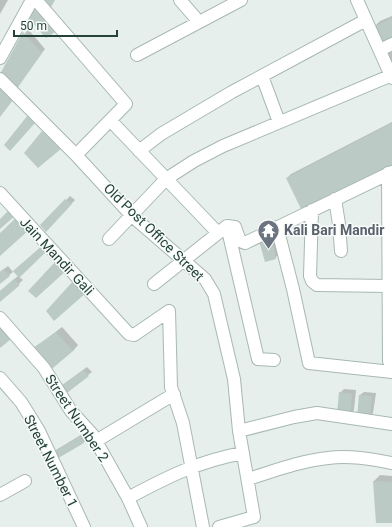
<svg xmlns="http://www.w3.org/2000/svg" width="392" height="527" font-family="Roboto,sans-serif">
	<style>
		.shadow { fill: #0003 }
		.building { fill: #bbcac4 }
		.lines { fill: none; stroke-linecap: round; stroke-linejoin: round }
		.minor-casing { stroke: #a8b8b2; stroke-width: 14 }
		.minor { stroke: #fff; stroke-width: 12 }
		.labels { text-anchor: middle; stroke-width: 3; stroke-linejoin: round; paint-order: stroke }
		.worship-label { font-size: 14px; font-weight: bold; fill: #5b616d; stroke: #f7fbf9; text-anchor: start }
		.street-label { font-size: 14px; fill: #24423a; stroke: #f7fbf9 }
	</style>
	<rect width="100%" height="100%" fill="#e6efeb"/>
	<path class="shadow" d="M0,0H8L0,14Z
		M38,5L58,27L46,37L30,19Z
		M392,16V39L374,27L380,21Z
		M28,29L45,49L19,84L1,75Z
		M392,43V66L384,50Z
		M392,122V166L287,178L291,174Z
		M70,196L75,200L46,230L42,225Z
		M278,229L283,250L275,258L261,242Z
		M8,266L13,272L0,282V272Z
		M18,276L23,280L0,301V291Z
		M62,327L78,345L73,351L32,350Z
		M87,367L92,372L63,394L64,384Z
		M344,389L356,390L354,410L350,414L340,393Z
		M364,392L376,393L373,413L370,417L360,395Z
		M84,433L88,438L84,442L55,458L53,454L56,450Z
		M380,475L392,476V522H377L374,481Z"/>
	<path class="building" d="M44,0H55L51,7Z
		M34,8L55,32L46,38L29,19Z
		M392,18V41L381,46L373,27Z
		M23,32L42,53L16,90L0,74Z
		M0,87L13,100L0,117Z
		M28,115L35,123L10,151L4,145Z
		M392,123V167L302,211L286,178Z
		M42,131L62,148L38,168L24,153Z
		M65,199L72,204L46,232L40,225Z
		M11,208L16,215L0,229V219Z
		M18,216L30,229L0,256V233Z
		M271,236L276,259L265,262L259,241Z
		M44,244L48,250L19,278L13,271Z
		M56,261L67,270L36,298L28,291Z
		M3,269L10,276L0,284V272Z
		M14,279L20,285L0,302V291Z
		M75,279L87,292L54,321L46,311Z
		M0,325L10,340L0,348Z
		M56,332L73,351L47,373L30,350Z
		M83,370L89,376L63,396L58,388Z
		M339,392L352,394L350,415L337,414Z
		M359,395L372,396L370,418L357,417Z
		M80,436L84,443L55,460L51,454Z
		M373,481L392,482V523H376Z"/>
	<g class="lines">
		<defs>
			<path id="minor" d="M36,0L126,104L76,155
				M180,0L199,22
				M357,0L392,78
				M380,50L392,44
				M137,55L241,0
				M0,58L32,0
				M262,76L279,122
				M0,79L76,155L132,216L205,279L214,294L234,379L239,431L254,517L219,527
				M110,120L218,233
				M139,151L161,134L232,92L366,20
				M388,173L389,361L392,369
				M0,193L129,334L134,335L169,311
				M335,199L339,224L341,251
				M312,210L310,276L312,281L317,285L389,286
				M227,226L258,359L274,360
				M277,227L293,289L309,363L392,372
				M109,239L166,179L194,161L223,146L392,75
				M154,284L227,226L235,227L240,241L245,243L392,172
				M169,311L171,387L183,423L203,527
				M0,318L44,368L71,411L92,434L128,498L141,527
				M0,378L21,402L39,431L84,527
				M239,431L294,417L317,413L392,424
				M96,441L174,394
				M248,479C274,471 300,461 328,458C349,455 371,459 392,463
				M0,495L25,481
				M128,498C167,477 199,461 243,453"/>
		</defs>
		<use href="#minor" class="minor-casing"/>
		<use href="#minor" class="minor"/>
	</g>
	<defs>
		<symbol id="temple-pin" viewBox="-11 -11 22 30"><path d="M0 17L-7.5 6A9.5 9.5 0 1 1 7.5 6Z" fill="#6b7280" stroke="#f7fbf9"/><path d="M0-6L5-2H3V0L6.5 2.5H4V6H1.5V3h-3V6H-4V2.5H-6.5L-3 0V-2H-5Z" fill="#fff"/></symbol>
	</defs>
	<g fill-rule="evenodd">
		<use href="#temple-pin" x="256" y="218" width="25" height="34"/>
	</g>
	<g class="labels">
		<g class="worship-label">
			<text x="284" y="235">Kali Bari Mandir</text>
		</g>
		<g class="street-label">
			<text transform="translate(154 232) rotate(44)" y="5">Old Post Office Street</text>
			<text transform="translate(57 256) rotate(47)" y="5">Jain Mandir Gali</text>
			<text transform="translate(77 418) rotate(56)" y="5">Street Number 2</text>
			<text transform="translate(51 461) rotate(63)" y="5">Street Number 1</text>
		</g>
	</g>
	<path d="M14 30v6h103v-6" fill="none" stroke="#24423a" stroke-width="2"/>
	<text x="20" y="30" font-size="12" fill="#24423a" stroke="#f7fbf9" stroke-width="3" paint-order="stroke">50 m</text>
</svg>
